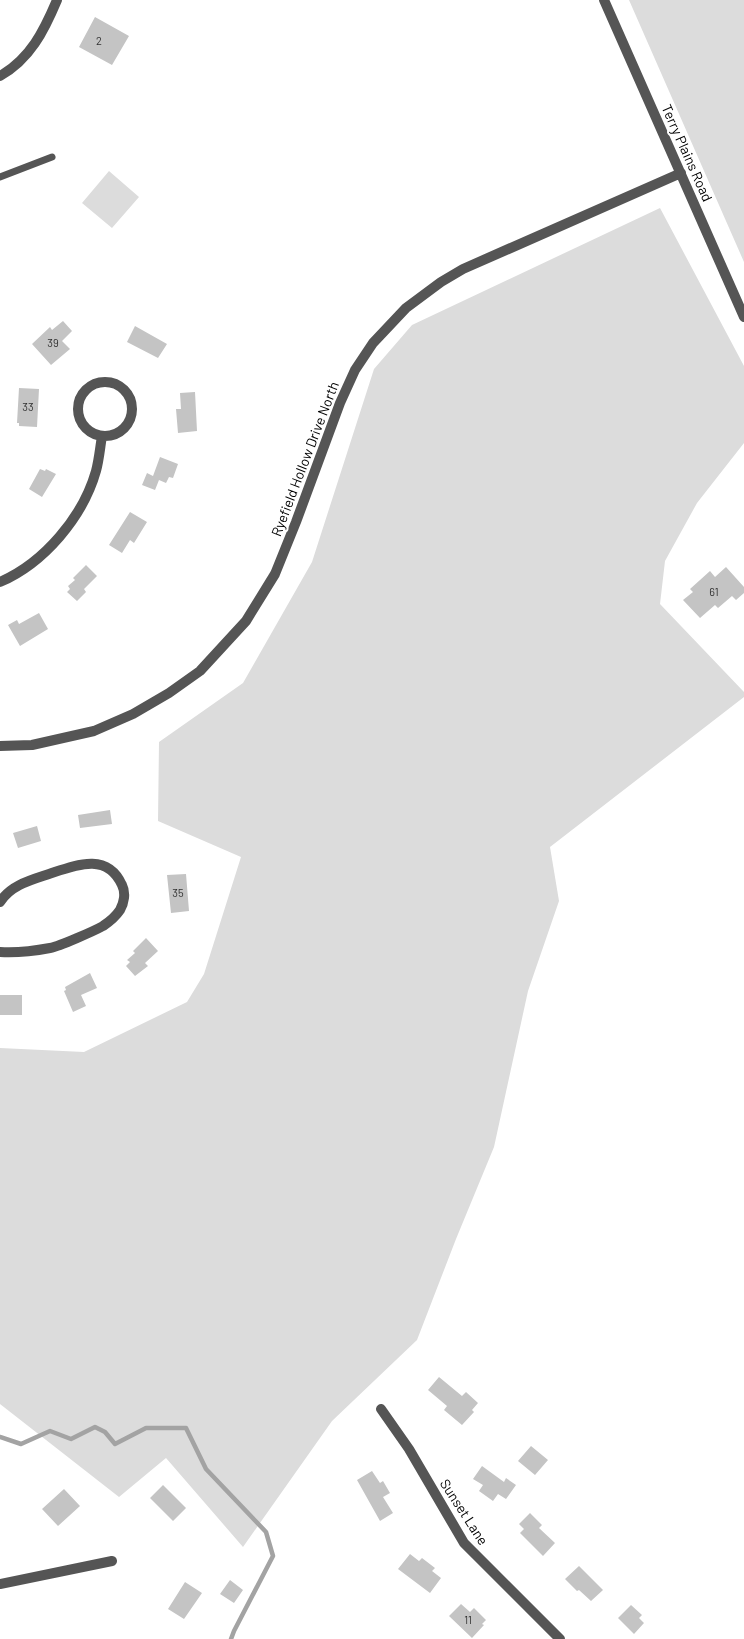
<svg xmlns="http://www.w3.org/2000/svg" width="744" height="1639" font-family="Barlow,sans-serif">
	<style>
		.green { fill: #dcdcdc }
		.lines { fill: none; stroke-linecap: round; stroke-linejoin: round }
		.stream { stroke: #a3a3a3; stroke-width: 4.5 }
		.building { fill: #c4c4c4 }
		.service { stroke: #555; stroke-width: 7 }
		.minor { stroke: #555; stroke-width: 10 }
		.labels { text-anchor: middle; stroke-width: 4; stroke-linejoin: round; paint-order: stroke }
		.number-label { font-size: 11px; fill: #313131 }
		.street-label { font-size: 14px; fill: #000; stroke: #fff }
	</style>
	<rect width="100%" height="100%" fill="#fff"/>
	<path class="green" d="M629,0H744V262Z
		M109,171L139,197L112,228L82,203Z
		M660,208L744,366V443L697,503L665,561L660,604L744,692V697L550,847L559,901L528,991L494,1147L456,1239L417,1340L332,1421L243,1547L166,1458L119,1497L0,1404V1048L84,1052L187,1002L204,974L241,857L158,821L159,742L243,683L312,562L374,369L412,325Z"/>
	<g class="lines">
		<path class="stream" d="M0,1437L21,1444L50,1431L71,1439L95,1427L105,1432L115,1444L146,1428H186L206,1469L266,1532L273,1556L234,1631L231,1639"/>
	</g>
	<path class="building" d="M95,17L129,36L112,65L79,47Z
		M63,321L72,331L62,341L70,349L51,365L32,344L50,327L52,330Z
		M135,326L167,344L158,358L127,342Z
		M19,388L39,389L37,427L19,426V423H17Z
		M195,392L197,431L178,433L176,409H181L180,393Z
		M160,457L178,464L173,478L169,477L166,483L159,480L155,490L142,485L147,473L153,476Z
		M40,469L45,471L46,469L56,474L42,497L29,489Z
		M130,512L147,522L134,543L130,540L122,553L109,545Z
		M86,565L97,576L84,589L86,592L77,601L67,592L70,589L68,586L75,580L73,578Z
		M726,567L744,587V593L736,600L732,596L718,608L715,605L700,618L683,600L693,592L690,589L710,571L715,577Z
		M39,613L48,629L20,646L8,625L17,620L19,624Z
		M110,810L112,824L80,828L78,815Z
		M37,826L41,841L18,848L13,833Z
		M186,874L189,911L171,913L167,875Z
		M146,938L158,951L145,963L148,966L135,976L126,966L130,962L127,960L135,953L133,951Z
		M90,973L97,988L81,995L86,1006L73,1012L64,991L66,990L65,987Z
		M0,995H22V1015H0Z
		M439,1377L462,1396L466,1392L478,1403L472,1410L474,1412L462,1425L444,1410L447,1406L428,1390Z
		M531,1446L548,1460L535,1475L518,1461Z
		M482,1466L504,1482L506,1478L516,1485L506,1499L498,1494L493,1501L479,1491L483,1485L473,1479Z
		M372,1471L380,1483L383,1481L390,1493L383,1497L393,1513L380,1521L357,1480Z
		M163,1485L186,1508L173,1521L150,1498Z
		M64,1489L80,1506L58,1526L42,1509Z
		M530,1513L542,1525L539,1528L555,1543L543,1556L520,1533L524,1529L519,1524Z
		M410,1554L419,1561L422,1558L435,1568L432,1571L441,1578L430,1593L398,1569Z
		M579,1566L603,1590L591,1601L579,1590L577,1591L565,1579Z
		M230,1580L243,1590L234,1603L220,1594Z
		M185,1582L202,1593L184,1619L168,1609Z
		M461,1604L470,1612L474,1608L486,1620L482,1624L484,1625L472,1638L449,1616Z
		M631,1605L642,1615L639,1618L644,1623L634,1634L618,1618Z"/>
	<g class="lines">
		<path class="service" d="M0,177L52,157"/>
		<path class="minor" d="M604,0L744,317
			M0,76C30,59 44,31 57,0
			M78 409a27 27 0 1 1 54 0a27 27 0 1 1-54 0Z
			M0,582C44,563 83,517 96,471C99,460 100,448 102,436
			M0,746L32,745L94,731L133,714L169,693L200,671L246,621L275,574L296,522L340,403L355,370L373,343L406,308L441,282L463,269L681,173
			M0,902C11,885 31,880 49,874C76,865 107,852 122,885C126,893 124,903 120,910C116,916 109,922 103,926C94,931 60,946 50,948C34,951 16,953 0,952
			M381,1409L409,1449L464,1543L560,1639
			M0,1584L112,1561"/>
	</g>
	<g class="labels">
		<g class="number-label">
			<text x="99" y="45">2</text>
			<text x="53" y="347">39</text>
			<text x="28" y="411">33</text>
			<text x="714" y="596">61</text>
			<text x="178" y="897">35</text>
			<text x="468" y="1624">11</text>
		</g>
		<g class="street-label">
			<text transform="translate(687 153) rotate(66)" y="5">Terry Plains Road</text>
			<text transform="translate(305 459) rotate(-69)" y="5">Ryefield Hollow Drive North</text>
			<text transform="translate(464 1512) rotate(57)" y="5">Sunset Lane</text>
		</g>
	</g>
</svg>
